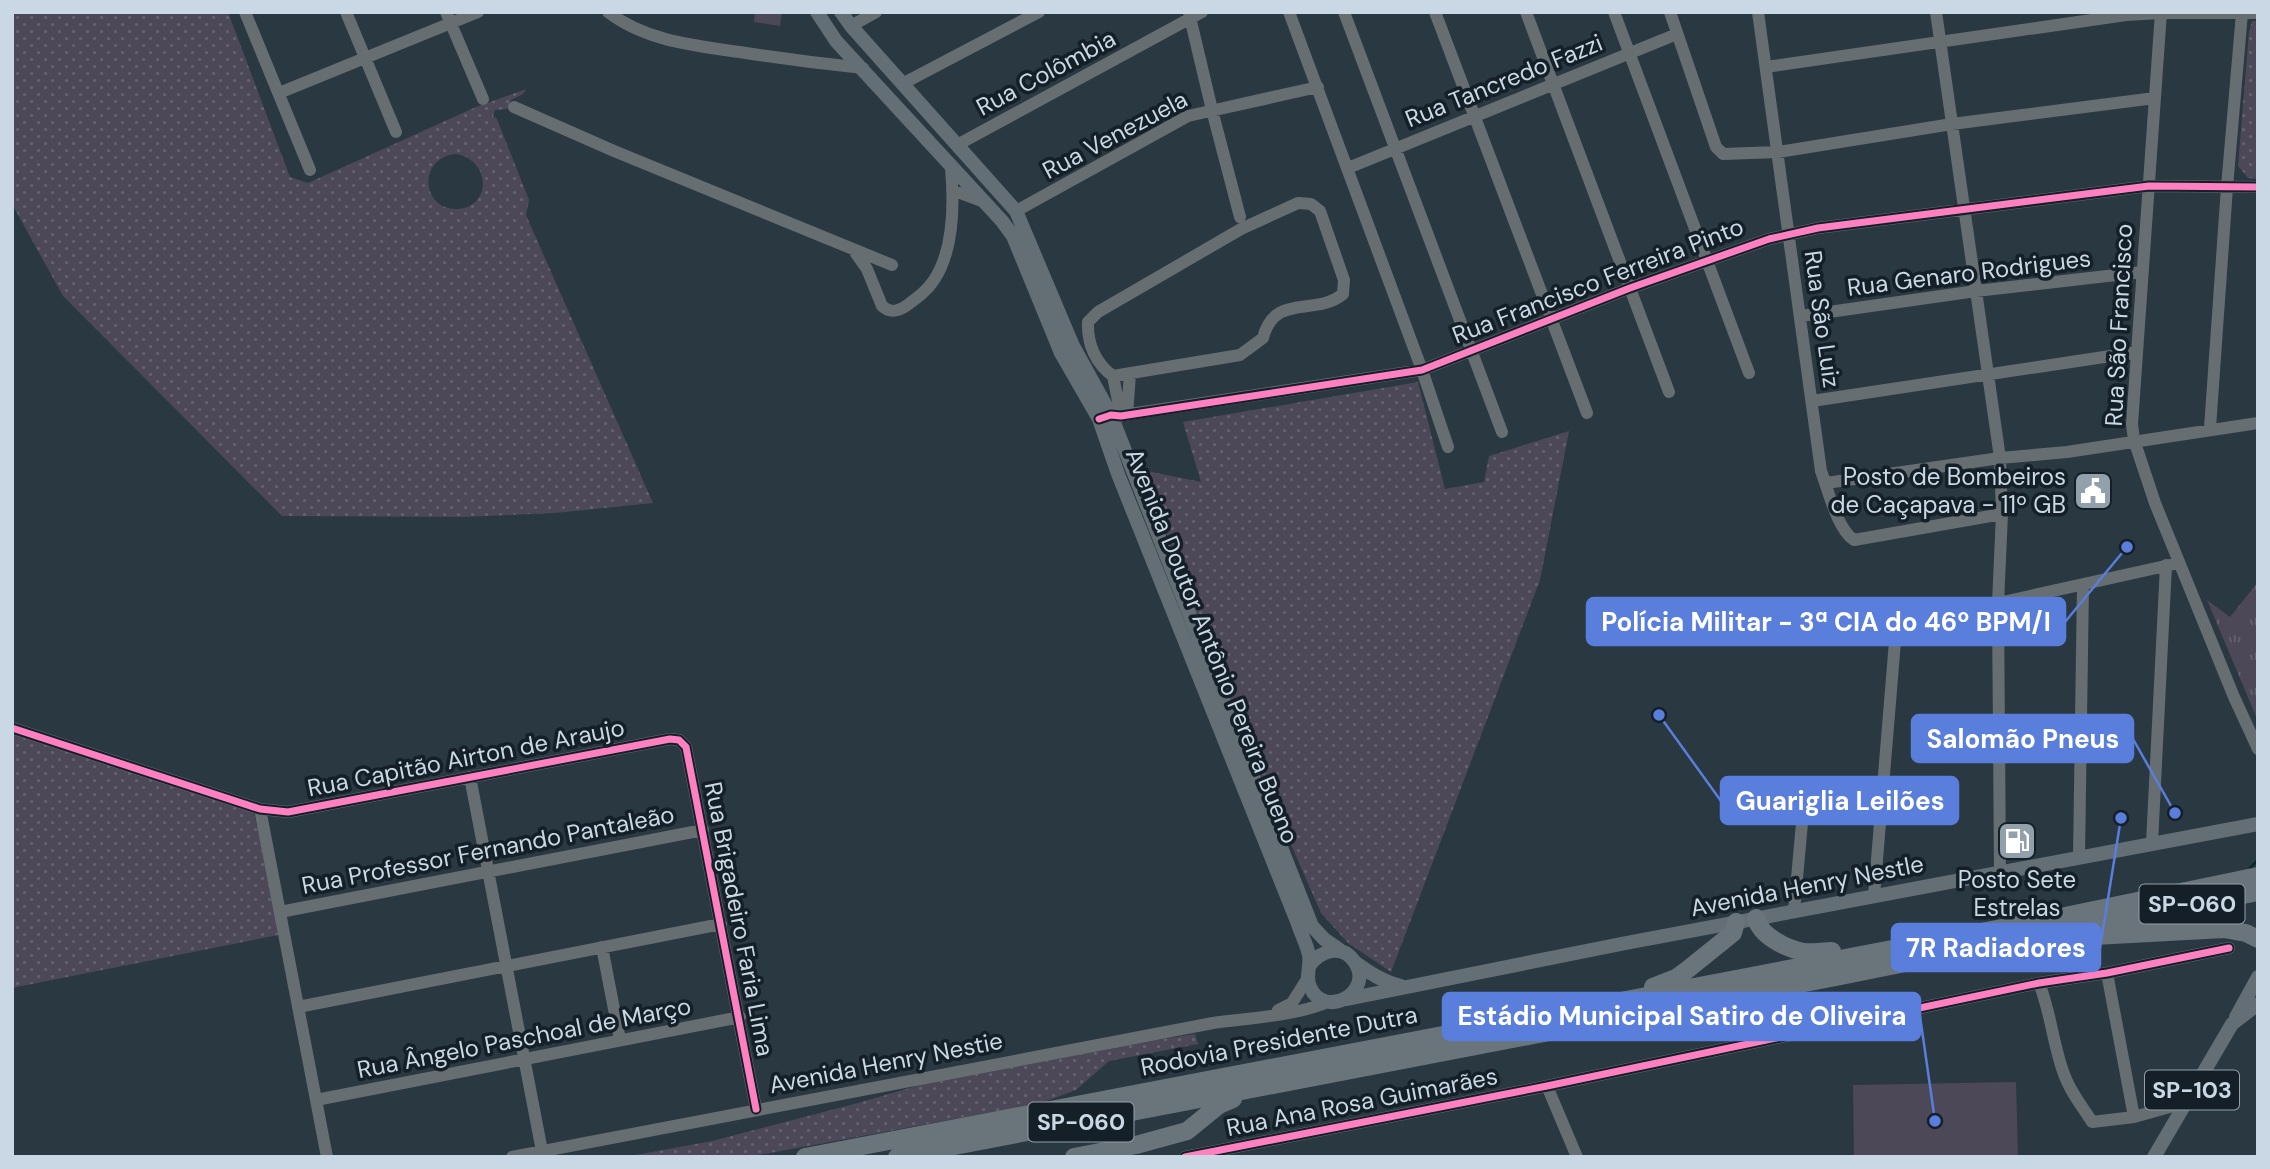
<svg xmlns="http://www.w3.org/2000/svg" width="2270" height="1169" font-family="'DM Sans',sans-serif">
	<style>
		.grass { fill: url(#grass-dots); fill-rule: evenodd }
		.park { fill: url(#park-tufts) }
		.pitch { fill: #4c4858 }
		.lines { fill: none; stroke-linecap: round; stroke-linejoin: round }
		.stream { stroke: #042c27; stroke-width: 2.5 }
		.minor { stroke: #666e72; stroke-width: 12 }
		.major { stroke: #636e75; stroke-width: 14 }
		.highway { stroke: #6a747b; stroke-width: 18 }
		.cycleway-casing { stroke: #141f28; stroke-width: 11 }
		.cycleway { stroke: #ff80c0; stroke-width: 7 }
		.labels { text-anchor: middle; stroke-width: 7; stroke-linejoin: round; paint-order: stroke }
		.shield { fill: #141f28; stroke: #93a0ac; stroke-width: 2 }
		.shield-label { font-size: 23px; font-weight: bold; fill: #c9d8e4 }
		.street-label { font-size: 24px; fill: #c9d8e4; stroke: #141f28 }
		.poi-label { font-size: 24px; fill: #c9d8e4; stroke: #141f28; text-anchor: end }
		.leader { fill: none; stroke: #597edc; stroke-width: 2.5 }
		.callout-dot { fill: #597edc; stroke: #141f28; stroke-width: 2.5 }
		.callout { fill: #597edc; stroke: #597edc; stroke-width: 2.5 }
		.callout-label { font-size: 26px; text-anchor: middle; font-weight: bold; fill: #fff }
	</style>
	<defs>
		<pattern id="grass-dots" width="8" height="8" patternUnits="userSpaceOnUse" patternTransform="scale(1.75)"><rect width="8" height="8" fill="#4c4858"/><path d="M2 2h.1M6 6h.1" fill="none" stroke="#646270" stroke-width="1.8" stroke-linecap="round"/></pattern>
		<pattern id="park-tufts" width="24" height="20" patternUnits="userSpaceOnUse" patternTransform="scale(1.75)"><rect width="24" height="20" fill="#4c4858"/><path d="M3 7l-1-3M5 7V3M7 7l1-3M15 17l-1-3M17 17v-4M19 17l1-3" fill="none" stroke="#646270"/></pattern>
	</defs>
	<rect width="100%" height="100%" fill="#2a3842"/>
	<path class="grass" d="M12,12H228L290,177L308,183L476,107L526,89L523,94L511,100L507,109L495,110L493,116L497,119L529,200L526,215L653,503L555,513L461,517L282,516L63,296L12,204ZM457,154C491,161 492,207 457,209C420,210 418,156 457,154Z
		M2252,21H2258V179L2248,178L2238,166L2249,32Z
		M1418,382L1445,489L1484,482L1489,456L1569,431L1540,580L1391,972L1348,943L1321,913L1240,728L1142,470L1201,482L1183,422Z
		M12,724L252,807L280,912L283,934L12,988Z
		M1195,1034L1198,1044L1109,1061L1076,1090L1041,1103L748,1157H625L712,1141L858,1103L985,1066Z"/>
	<path class="park" d="M2258,582V721L2207,600L2230,617Z"/>
	<path class="pitch" d="M755,12H782L780,26L754,22Z
		M2016,1082L2018,1157H1854L1853,1085Z"/>
	<g class="lines">
		<path class="stream" d="M2250,868L2258,860"/>
		<path class="minor" d="M245,12L310,170
			M346,12L396,132
			M446,12L483,99
			M608,12C647,42 698,46 746,53C785,59 824,64 863,68
			M1289,12L1422,370L1448,447
			M1344,12L1502,432
			M1435,12L1587,413
			M1526,12L1669,392
			M1614,12L1749,373
			M1670,12L1716,147L1723,154L1778,152L1952,124L2155,98
			M1758,12L1821,471C1828,489 1837,529 1854,540L2002,514
			M1936,12L2000,458L2002,514L1998,603L2000,872
			M2161,12L2132,424L2134,440L2155,503L2234,697L2258,749
			M1189,13L1212,110L1240,217
			M851,26L876,12
			M1766,67L2126,15L2161,13H2258
			M902,84L1039,12
			M279,93L478,12
			M514,107L614,151L892,265
			M957,145L1202,12
			M1348,168L1677,34
			M952,190L984,202
			M1298,203L1311,204L1320,211L1344,280L1343,294C1315,317 1275,292 1263,338L1240,355L1113,376C1096,364 1087,344 1088,322L1098,312L1241,229Z
			M1016,211L1188,116L1318,87
			M855,252L867,269L882,306C890,313 897,312 906,306C917,298 927,291 934,280C954,250 954,202 951,168
			M1801,316L1976,291L2142,272
			M1113,376L1121,416
			M1812,401L2137,352
			M1127,415L1130,373
			M1103,418L1422,370L1630,288L1769,239L1818,228L2149,186L2258,187
			M2210,428L2227,187L2242,13
			M1826,483L2000,458L2067,452L2258,423
			M12,728L260,809L288,812L670,739L679,740L686,747L756,1109
			M470,777L542,1151
			M260,809L327,1157
			M2152,843L2166,565
			M2079,857L2083,584
			M1874,896L1897,617L1998,603L2179,563
			M1794,911L1802,823
			M280,912L703,830
			M602,947L620,1040
			M2107,973L2134,1117
			M2039,983C2051,1013 2053,1045 2064,1074C2070,1092 2082,1106 2092,1122L2134,1117L2184,1103
			M298,1007L721,924
			M1278,1010L1292,1003L1307,979
			M1547,1086L1577,1157
			M316,1100L740,1017
			M512,1157L1213,1023C1249,1018 1295,1016 1328,1002
			M1185,1157L1547,1086L2039,983L2107,973L2229,948"/>
		<path class="major" d="M817,12L836,41L1002,221L1013,236L1061,353L1099,419L1118,474L1298,924C1301,934 1307,945 1309,955C1311,966 1305,977 1310,987C1325,1021 1376,991 1354,961C1341,943 1320,951 1309,966
			M841,12L851,26L1016,211L1073,346L1111,415L1312,926L1324,939L1340,950
			M1356,963C1370,973 1383,982 1401,986
			M1347,999L1626,943L2258,824
			M2236,1017L2258,977
			M2154,1157L2232,1024L2258,1004"/>
		<path class="highway" d="M1756,918C1760,936 1787,949 1804,952C1813,953 1823,951 1832,951
			M2075,937L2224,929L2246,933L2258,939
			M1653,987L1676,978L1687,970L1733,933L1736,922
			M805,1157L2060,917L2258,876
			M897,1157L1836,977L2258,892
			M1074,1157L1136,1145L1187,1131L1219,1105L1233,1099"/>
		<defs>
			<path id="cycleway" d="M1099,419L1111,415L1121,416L1422,370L1630,288L1769,239L1818,228L2149,186L2258,187
				M12,728L260,809L288,812L670,739L679,740L686,747L756,1109
				M1185,1157L1547,1086L2039,983L2107,973L2229,948"/>
		</defs>
		<use href="#cycleway" class="cycleway-casing"/>
		<use href="#cycleway" class="cycleway"/>
	</g>
	<defs>
		<symbol id="civic-square" viewBox="-11 -11 22 22"><rect x="-9" y="-9" width="18" height="18" rx="4" fill="#91a0ab" stroke="#141f28"/><path d="M-.6-6.5H3V-4.5H.6V-3L4-1V1h2V6H-6V1h2V-1L-.6-3ZM-1.2 2.5V6h2.4V2.5Z" fill="#fff"/></symbol>
		<symbol id="fuel-square" viewBox="-11 -11 22 22"><rect x="-9" y="-9" width="18" height="18" rx="4" fill="#91a0ab" stroke="#141f28"/><path d="M-5.5-6h7V0h2V4h1.3V-2.5L3-4.5l.8-.8L6-3V5H2.5V1h-1V6h-7ZM-4.2-4.7v3.2H.2V-4.7Z" fill="#fff"/></symbol>
	</defs>
	<g fill-rule="evenodd">
		<use href="#civic-square" x="2071" y="469" width="44" height="44"/>
		<use href="#fuel-square" x="1995" y="819" width="44" height="44"/>
	</g>
	<g class="labels">
		<g class="shield">
			<rect x="2139.5" y="884.5" width="105" height="39" rx="5"/>
			<rect x="2145" y="1070.5" width="94" height="39" rx="5"/>
			<rect x="1028.5" y="1102.5" width="105" height="39" rx="5"/>
		</g>
		<g class="shield-label">
			<text x="2192" y="912">SP-060</text>
			<text x="2192" y="1098">SP-103</text>
			<text x="1081" y="1130">SP-060</text>
		</g>
		<g class="street-label">
			<text transform="translate(1046 73) rotate(-28)" y="8">Rua Colômbia</text>
			<text transform="translate(1504 81) rotate(-22)" y="8">Rua Tancredo Fazzi</text>
			<text transform="translate(1115 135) rotate(-28)" y="8">Rua Venezuela</text>
			<text transform="translate(1969 273) rotate(-7)" y="8">Rua Genaro Rodrigues</text>
			<text transform="translate(1598 281) rotate(-21)" y="8">Rua Francisco Ferreira Pinto</text>
			<text transform="translate(1822 319) rotate(82)" y="8">Rua São Luiz</text>
			<text transform="translate(2119 325) rotate(-87)" y="8">Rua São Francisco</text>
			<text transform="translate(1212 646) rotate(68)" y="8">Avenida Doutor Antônio Pereira Bueno</text>
			<text transform="translate(466 758) rotate(-11)" y="8">Rua Capitão Airton de Araujo</text>
			<text transform="translate(488 850) rotate(-11)" y="8">Rua Professor Fernando Pantaleão</text>
			<text transform="translate(1807 886) rotate(-11)" y="8">Avenida Henry Nestle</text>
			<text transform="translate(739 919) rotate(79)" y="8">Rua Brigadeiro Faria Lima</text>
			<text transform="translate(524 1038) rotate(-11)" y="8">Rua Ângelo Paschoal de Março</text>
			<text transform="translate(1279 1041) rotate(-11)" y="8">Rodovia Presidente Dutra</text>
			<text transform="translate(886 1063) rotate(-11)" y="8">Avenida Henry Nestie</text>
			<text transform="translate(1362 1102) rotate(-11)" y="8">Rua Ana Rosa Guimarães</text>
		</g>
		<g class="poi-label">
			<text x="2066" y="485">Posto de Bombeiros<tspan x="2066" dy="28">de Caçapava - 11º GB</tspan></text>
			<text x="2017" y="888" text-anchor="middle">Posto Sete<tspan x="2017" dy="28">Estrelas</tspan></text>
		</g>
	</g>
	<path class="leader" d="M2127 547L2065 622M2175 813L2133 739M1659 715L1721 801M2121 818L2100 948M1935 1121L1920 1016"/>
	<g class="callout-dot">
		<circle cx="2127" cy="547" r="7"/>
		<circle cx="2175" cy="813" r="7"/>
		<circle cx="1659" cy="715" r="7"/>
		<circle cx="2121" cy="818" r="7"/>
		<circle cx="1935" cy="1121" r="7"/>
	</g>
	<g class="callout">
		<rect x="1587" y="598" width="478" height="47" rx="7"/>
		<rect x="1912" y="715" width="221" height="47" rx="7"/>
		<rect x="1721" y="777" width="237" height="47" rx="7"/>
		<rect x="1892" y="924" width="208" height="47" rx="7"/>
		<rect x="1443" y="993" width="477" height="47" rx="7"/>
	</g>
	<g class="callout-label">
		<text x="1826" y="631">Polícia Militar - 3ª CIA do 46º BPM/I</text>
		<text x="2023" y="748">Salomão Pneus</text>
		<text x="1840" y="810">Guariglia Leilões</text>
		<text x="1996" y="957">7R Radiadores</text>
		<text x="1682" y="1025">Estádio Municipal Satiro de Oliveira</text>
	</g>
	<rect width="2270" height="1169" fill="none" stroke="#c9d8e4" stroke-width="28"/>
</svg>
